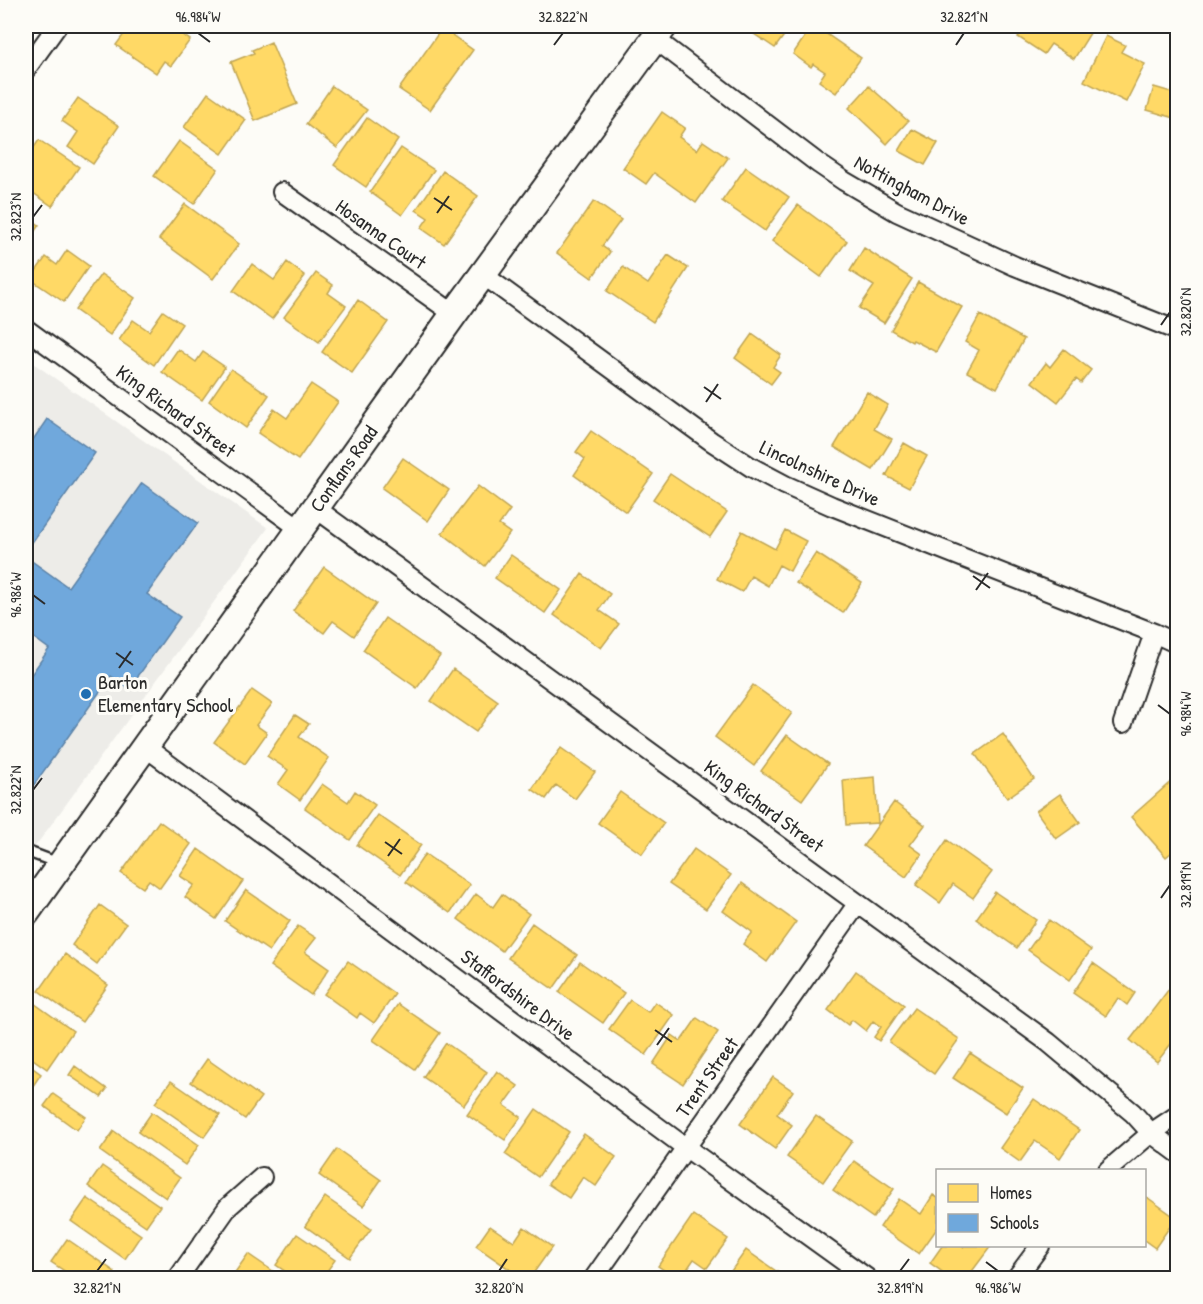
<svg xmlns="http://www.w3.org/2000/svg" width="1203" height="1304" font-family="'Patrick Hand',sans-serif">
	<style>
		.built { fill: #edece8 }
		.homes { fill: #ffd966; stroke: #bfa554; stroke-width: 1.5 }
		.schools { fill: #6fa8dc; stroke: #5b82a7; stroke-width: 1.5 }
		.lines { fill: none; stroke-linecap: round; stroke-linejoin: round }
		.service-casing { stroke: #2b2b2b; stroke-width: 14 }
		.minor-casing { stroke: #2b2b2b; stroke-width: 22 }
		.secondary-casing { stroke: #2b2b2b; stroke-width: 30 }
		.service { stroke: #fdfcf7; stroke-width: 9 }
		.minor { stroke: #fdfcf7; stroke-width: 18 }
		.secondary { stroke: #fdfcf7; stroke-width: 26 }
		.ticks { fill: none; stroke: #2b2b2b; stroke-width: 2 }
		.poi-dot { fill: #1f6fb2; stroke: #fdfcf7; stroke-width: 2 }
		.labels { text-anchor: middle; stroke-width: 6; stroke-linejoin: round; paint-order: stroke }
		.street-label { font-size: 20px; fill: #2b2b2b; stroke: #fdfcf7 }
		.poi-label { font-size: 20px; fill: #2b2b2b; stroke: #fdfcf7; text-anchor: start }
		.neatline { fill: none; stroke: #2b2b2b; stroke-width: 2 }
		.ticks-label { font-size: 15px; text-anchor: middle; fill: #2b2b2b }
	</style>
	<rect width="100%" height="100%" fill="#fdfcf7"/>
	<filter id="ink" filterUnits="userSpaceOnUse"><feTurbulence type="fractalNoise" baseFrequency=".0167" numOctaves="2"/><feDisplacementMap in="SourceGraphic" scale="12" xChannelSelector="R" yChannelSelector="G"/><feConvolveMatrix kernelMatrix="1 2 1 2 8 2 1 2 1" color-interpolation-filters="sRGB"/></filter>
	<g filter="url(#ink)">
		<path class="built" d="M26,358L268,528L26,859Z"/>
		<path class="homes" d="M130,26H170L190,40L171,66L164,61L156,73L116,45Z
			M742,26H791L775,48Z
			M812,26H815L861,58L836,93L819,81L825,72L813,64L811,67L793,54Z
			M1026,26H1085L1092,30L1074,59L1051,44L1044,54L1018,37Z
			M442,28L473,50L430,110L399,89Z
			M1106,36L1125,45L1121,52L1145,64L1126,102L1084,81Z
			M271,42L297,104L255,121L231,62L254,53L252,50Z
			M332,86L367,110L337,148L306,124Z
			M869,86L908,121L887,144L849,108Z
			M1154,87L1178,94V119L1147,110Z
			M208,93L246,120L222,154L184,127Z
			M78,98L119,126L93,164L68,147L78,132L62,121Z
			M662,112L685,128L679,137L697,150L703,141L728,158L696,203L654,173L646,184L623,168Z
			M367,118L398,140L366,187L334,165Z
			M912,129L938,143L925,165L899,151Z
			M39,140L79,167L52,206L26,188V159Z
			M179,141L218,169L194,204L154,176Z
			M401,148L434,170L402,215L370,192Z
			M746,167L789,197L765,231L722,201Z
			M443,171L478,196L444,244L421,228L428,218L416,210Z
			M594,201L621,220L602,246L610,252L592,278L557,253Z
			M185,204L239,244L213,279L159,239Z
			M798,205L847,241L821,277L772,241Z
			M26,215L39,225L26,244Z
			M864,248L912,279L884,323L859,308L874,286L850,271Z
			M67,250L89,266L64,302L30,279L46,257L57,265Z
			M668,255L688,268L653,322L607,291L623,267L648,284Z
			M287,262L305,276L272,319L233,291L252,264L274,280Z
			M316,273L333,285L328,293L346,306L319,342L284,317Z
			M101,274L135,298L110,335L75,310Z
			M918,282L962,307L936,352L913,340L912,342L891,330Z
			M358,300L388,322L352,373L322,352Z
			M163,311L182,324L154,365L119,340L133,320L149,331Z
			M980,315L1024,339L997,388L967,372L979,350L965,342Z
			M752,334L781,355L773,367L780,372L771,384L735,358Z
			M178,349L196,362L203,352L225,367L202,400L162,372Z
			M1064,349L1091,370L1081,383L1076,379L1058,402L1032,382L1046,363L1050,367Z
			M231,369L269,395L246,428L209,401Z
			M311,384L338,402L298,460L258,433L274,409L287,418Z
			M867,392L888,405L874,429L892,439L873,470L834,447Z
			M591,431L653,474L626,512L574,475L585,459L576,452Z
			M904,443L927,456L909,488L886,476Z
			M403,458L449,490L428,521L382,488Z
			M670,474L727,512L710,537L653,499Z
			M478,486L510,510L499,525L510,533L485,566L442,533Z
			M785,530L806,541L790,571L779,565L768,586L751,576L742,592L717,579L742,531L775,549Z
			M816,553L862,583L843,613L796,583Z
			M511,555L561,590L545,613L495,578Z
			M324,567L376,604L354,636L333,621L324,633L293,611Z
			M582,574L610,594L599,610L619,624L601,648L554,615Z
			M385,618L440,656L417,688L363,650Z
			M453,669L498,701L476,732L431,701Z
			M753,685L792,713L754,766L715,737Z
			M252,690L272,704L256,725L267,733L245,764L214,742Z
			M295,715L309,724L299,737L329,758L300,800L278,784L288,770L267,756Z
			M1003,734L1034,779L1007,798L975,754Z
			M787,735L828,764L802,800L761,771Z
			M561,748L595,772L575,799L556,785L546,799L532,789Z
			M875,777L878,823L846,825L843,780Z
			M1175,778L1178,781V847L1166,857L1131,817Z
			M322,784L348,802L355,791L375,805L350,840L305,808Z
			M620,792L664,823L642,854L598,823Z
			M1060,794L1080,822L1056,839L1036,811Z
			M894,802L925,825L910,845L922,854L906,877L863,846Z
			M378,815L421,845L400,875L357,845Z
			M159,821L191,844L160,888L149,880L143,888L121,873Z
			M947,840L992,872L973,898L953,884L940,903L916,885Z
			M198,849L243,881L216,919L185,897L194,885L180,876Z
			M694,849L731,875L706,909L669,884Z
			M425,854L470,885L450,913L406,882Z
			M742,883L796,922L767,962L743,944L752,932L723,911Z
			M246,890L290,921L269,951L225,921Z
			M995,892L1036,920L1017,948L976,919Z
			M476,894L493,907L502,894L529,914L502,951L458,919Z
			M100,905L126,924L97,964L72,945Z
			M1049,920L1091,950L1070,980L1028,950Z
			M532,923L577,955L553,989L508,958Z
			M298,926L316,938L305,952L329,969L311,995L270,966Z
			M65,954L108,985L82,1022L39,991Z
			M348,961L395,994L374,1023L360,1013L357,1018L324,994Z
			M580,962L624,993L603,1023L559,992Z
			M1093,963L1135,993L1127,1005L1118,998L1106,1016L1073,993Z
			M856,971L904,1005L879,1041L874,1037L881,1027L873,1021L866,1031L852,1020L848,1025L828,1010Z
			M1169,989L1178,995V1035L1157,1062L1130,1040Z
			M630,1000L648,1012L655,1002L674,1015L646,1055L609,1029Z
			M31,1001L73,1031L47,1069L26,1054V1009Z
			M398,1004L440,1033L415,1069L373,1040Z
			M914,1008L959,1039L934,1074L889,1042Z
			M697,1018L718,1032L683,1084L653,1064L672,1035L681,1041Z
			M446,1043L487,1072L464,1105L423,1077Z
			M970,1053L1023,1088L1006,1113L953,1078Z
			M207,1059L261,1097L245,1119L191,1082Z
			M26,1063L41,1074L26,1096Z
			M75,1066L107,1089L101,1097L69,1075Z
			M497,1071L518,1086L504,1105L521,1117L505,1140L467,1114Z
			M773,1077L793,1091L777,1114L792,1125L775,1149L740,1124Z
			M171,1081L220,1115L204,1137L155,1103Z
			M53,1094L86,1117L77,1130L44,1106Z
			M1034,1099L1079,1130L1060,1158L1035,1141L1020,1162L1000,1148Z
			M536,1109L569,1132L538,1177L505,1154Z
			M152,1112L199,1145L185,1165L138,1132Z
			M816,1116L852,1141L823,1182L787,1157Z
			M114,1131L180,1178L166,1198L100,1151Z
			M584,1134L616,1157L596,1186L583,1177L569,1198L548,1184Z
			M337,1149L381,1180L363,1206L319,1175Z
			M854,1161L894,1189L873,1218L833,1190Z
			M102,1166L160,1206L146,1226L88,1186Z
			M933,1195L938,1198V1227L919,1254L880,1227L899,1199L921,1214Z
			M1144,1195L1176,1218L1155,1248L1144,1240Z
			M325,1197L371,1229L350,1258L305,1226Z
			M87,1198L141,1235L125,1259L71,1221Z
			M693,1215L728,1239L707,1268L694,1259L681,1278H676L658,1266Z
			M490,1226L514,1242L524,1227L552,1247L530,1278H522L476,1246Z
			M297,1234L335,1260L322,1278H295L276,1265Z
			M67,1239L115,1272L111,1278H75L51,1262Z
			M942,1246H961L963,1247L964,1246H991L967,1278H951L930,1263Z
			M746,1250L786,1278H726Z
			M248,1254L283,1278H231Z"/>
		<path class="schools" d="M47,419L95,453L26,551V450Z
			M142,483L198,523L147,594L180,617L129,689L111,676L26,796V682L49,649L26,632V557L68,587Z"/>
		<g class="lines">
			<defs>
				<path id="service" d="M26,851L58,863"/>
				<path id="minor" d="M655,39L819,164L844,181L897,212L1015,266L1178,331
					M26,69L57,26
					M282,192L454,314
					M482,274L711,441L751,467L785,485L832,506L1154,633L1178,644
					M26,329L299,528
					M314,507L1048,1042L1133,1113L1151,1133L1178,1153
					M1123,723L1154,633
					M144,746L685,1147L867,1278
					M1108,1170L1151,1133L1178,1115
					M178,1278L228,1207L262,1177
					M594,1278L858,903
					M1016,1278L1040,1246"/>
				<g id="secondary">
					<path id="s1" d="M26,913L454,314L664,26"/>
				</g>
			</defs>
			<use href="#service" class="service-casing"/>
			<use href="#minor" class="minor-casing"/>
			<use href="#secondary" class="secondary-casing"/>
			<use href="#service" class="service"/>
			<use href="#minor" class="minor"/>
			<use href="#secondary" class="secondary"/>
		</g>
	</g>
	<path class="ticks" d="M198,33L210,42M554,45L563,33M956,45L964,33M434,198L452,210M437,213L449,196M33,217L42,205M1161,325L1170,312M704,387L721,399M706,402L718,384M973,576L990,588M976,590L988,573M33,595L45,604M116,653L133,665M119,668L131,651M1158,705L1170,714M33,790L42,778M385,842L402,854M388,856L400,839M1161,898L1170,885M655,1030L672,1042M657,1045L669,1028M986,1262L998,1271M97,1271L106,1259M499,1271L507,1259M900,1271L909,1259"/>
	<circle class="poi-dot" cx="86" cy="694" r="6"/>
	<g class="labels">
		<g class="street-label">
			<text transform="translate(912 190) rotate(28)" y="7">Nottingham Drive</text>
			<text transform="translate(381 234) rotate(35)" y="7">Hosanna Court</text>
			<text transform="translate(176 411) rotate(36)" y="7">King Richard Street</text>
			<text dy="7" stroke="none"><textPath href="#s1" startOffset="546">Conflans Road</textPath></text>
			<text transform="translate(820 473) rotate(25)" y="7">Lincolnshire Drive</text>
			<text transform="translate(764 806) rotate(36)" y="7">King Richard Street</text>
			<text transform="translate(518 995) rotate(37)" y="7">Staffordshire Drive</text>
			<text transform="translate(707 1077) rotate(-55)" y="7">Trent Street</text>
		</g>
		<g class="poi-label">
			<text x="98" y="689">Barton<tspan x="98" dy="23">Elementary School</tspan></text>
		</g>
	</g>
	<rect width="1203" height="1304" fill="none" stroke="#fdfcf7" stroke-width="66"/>
	<rect x="936" y="1169" width="210" height="78" fill="#fdfcf7" stroke="#a9a8a5" stroke-width="1.5"/>
	<rect x="948" y="1184" width="30" height="18" fill="#ffd966" stroke="#a9a8a5" stroke-width="1.5"/>
	<text x="990" y="1199" font-size="18" fill="#2b2b2b">Homes</text>
	<rect x="948" y="1214" width="30" height="18" fill="#6fa8dc" stroke="#a9a8a5" stroke-width="1.5"/>
	<text x="990" y="1229" font-size="18" fill="#2b2b2b">Schools</text>
	<rect x="33" y="33" width="1137" height="1238" class="neatline"/>
	<g class="ticks-label">
		<text x="198" y="22">96.984°W</text>
		<text x="563" y="22">32.822°N</text>
		<text x="964" y="22">32.821°N</text>
		<text transform="translate(16 217) rotate(-90)" y="5">32.823°N</text>
		<text transform="translate(1186 312) rotate(-90)" y="5">32.820°N</text>
		<text transform="translate(16 595) rotate(-90)" y="5">96.986°W</text>
		<text transform="translate(1186 714) rotate(-90)" y="5">96.984°W</text>
		<text transform="translate(16 790) rotate(-90)" y="5">32.822°N</text>
		<text transform="translate(1186 885) rotate(-90)" y="5">32.819°N</text>
		<text x="97" y="1293">32.821°N</text>
		<text x="499" y="1293">32.820°N</text>
		<text x="900" y="1293">32.819°N</text>
		<text x="998" y="1293">96.986°W</text>
	</g>
</svg>
